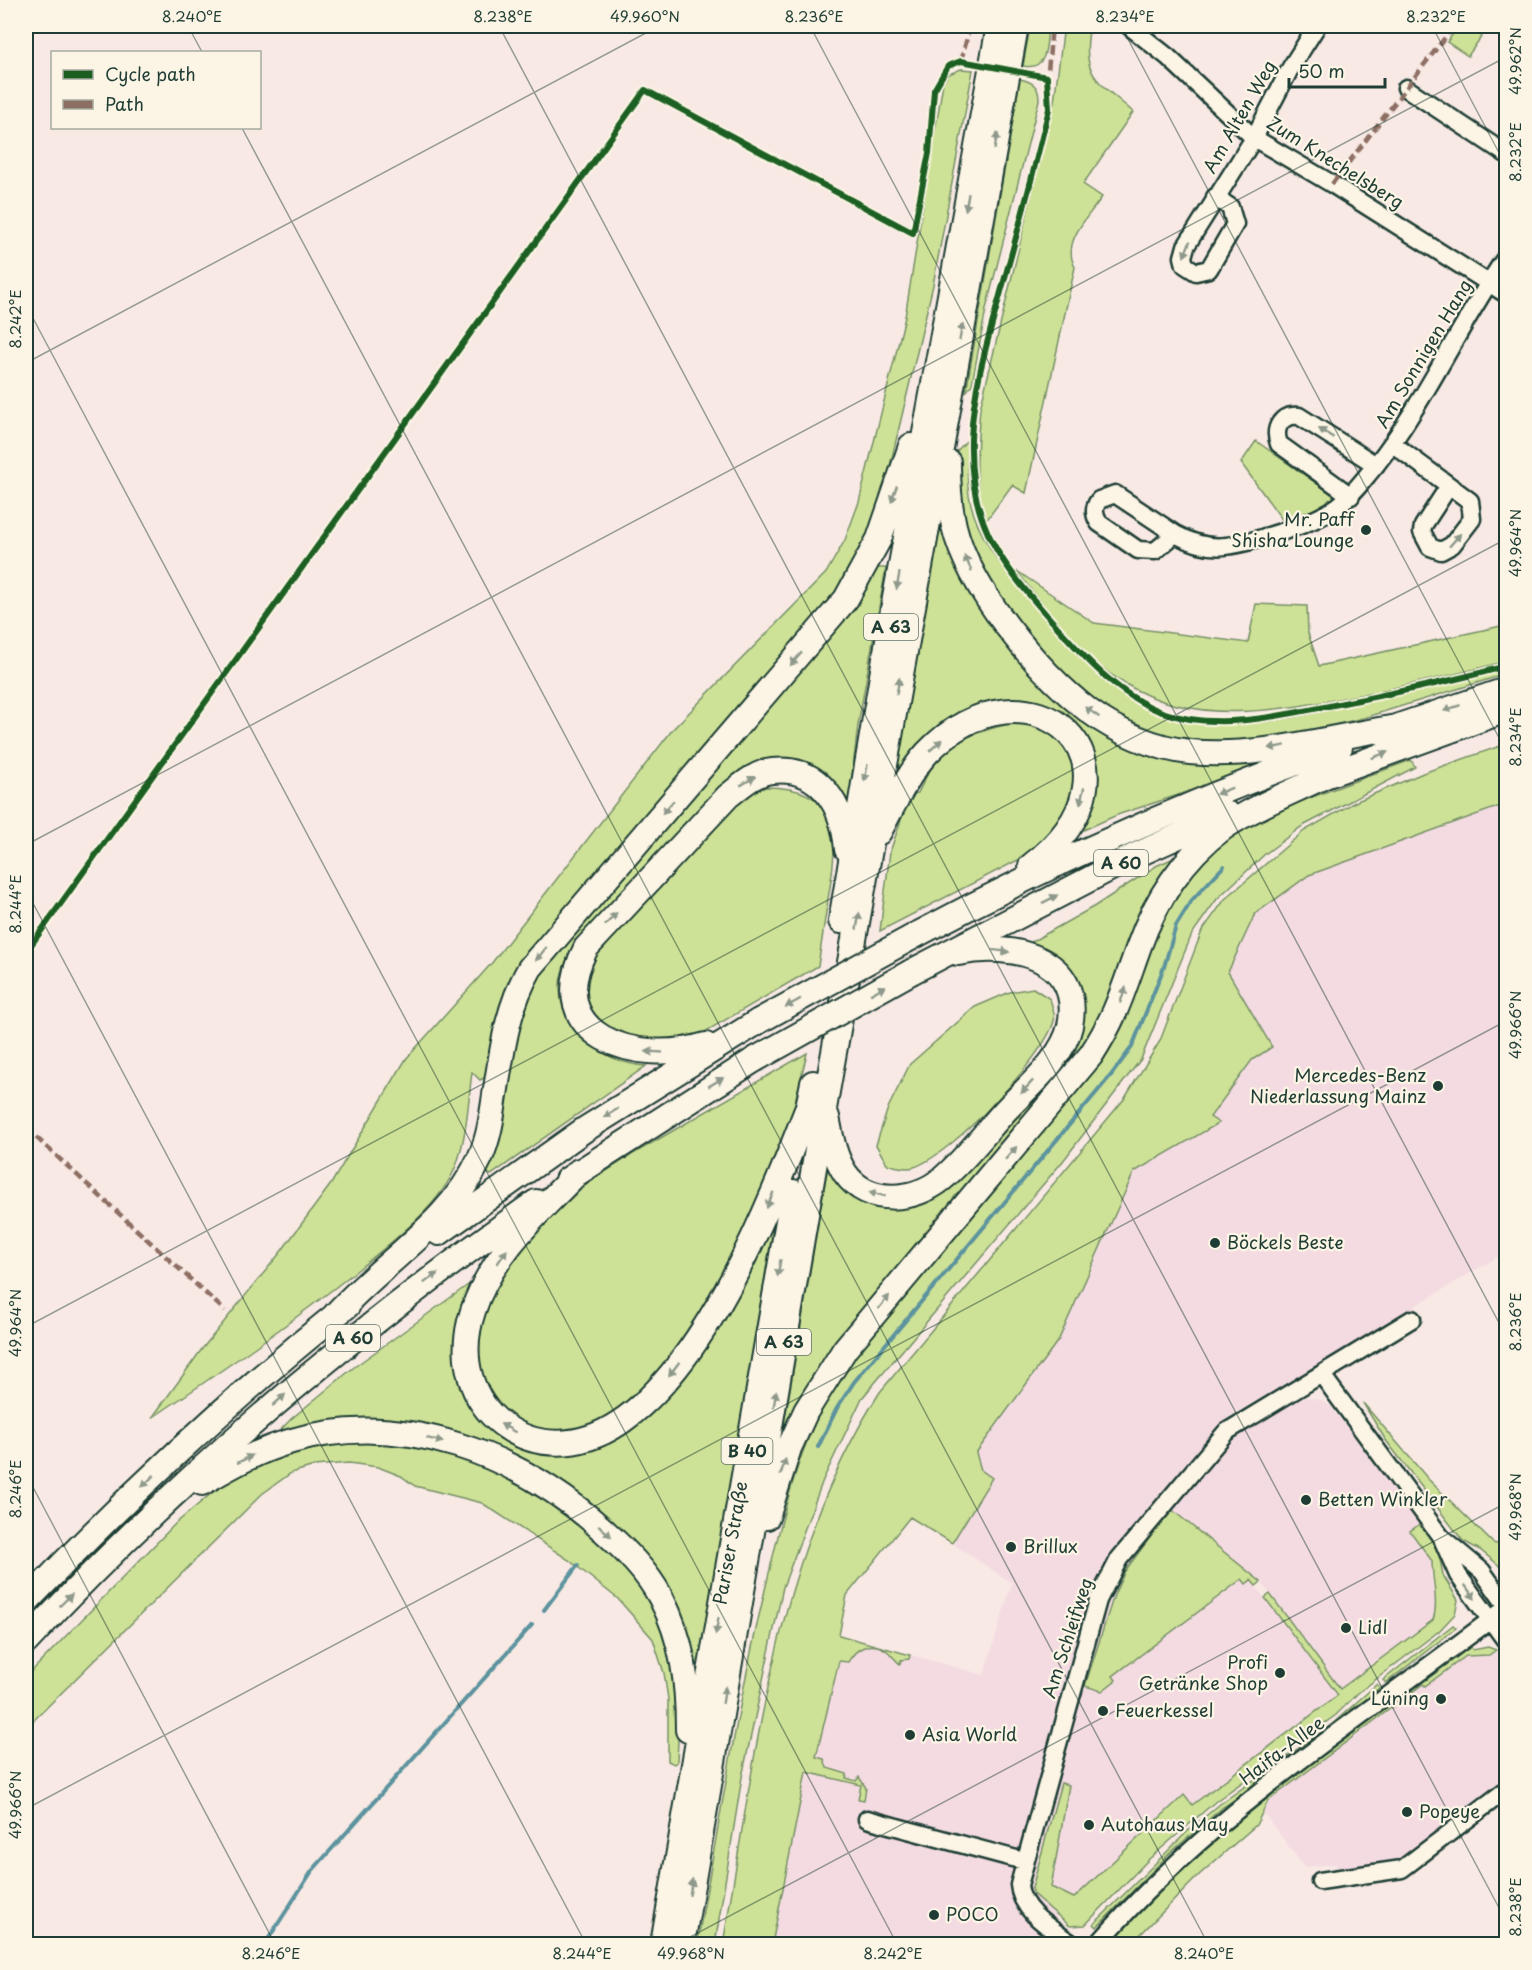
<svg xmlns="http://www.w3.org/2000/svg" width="1532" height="1970" font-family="'Playpen Sans',sans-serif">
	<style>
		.built { fill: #f4dbe2 }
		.green { fill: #cee297; stroke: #769066; stroke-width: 1.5 }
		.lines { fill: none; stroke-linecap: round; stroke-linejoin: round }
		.stream { stroke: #5c939e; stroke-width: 4 }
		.minor-casing { stroke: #1f3d34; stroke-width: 21 }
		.highway-casing { stroke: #1f3d34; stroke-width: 28 }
		.minor { stroke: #fcf5e5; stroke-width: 16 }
		.highway { stroke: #fcf5e5; stroke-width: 24 }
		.highway-bridge-casing { stroke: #1f3d34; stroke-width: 28; stroke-linecap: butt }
		.highway-bridge { stroke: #fcf5e5; stroke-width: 24 }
		.quiet { stroke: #8d6e63; stroke-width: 4.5; stroke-dasharray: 9 4.5; stroke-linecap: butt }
		.cycleway-casing { stroke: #fcf5e5; stroke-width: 10 }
		.cycleway { stroke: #1b5e20; stroke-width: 6 }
		.oneway { fill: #8e998c }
		.ticks { fill: none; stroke: #1f3d34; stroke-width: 1.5; stroke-opacity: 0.45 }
		.poi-dot { fill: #1f3d34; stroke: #fcf5e5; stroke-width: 2 }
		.labels { text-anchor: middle; stroke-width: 4.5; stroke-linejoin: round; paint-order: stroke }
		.shield { fill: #fcf5e5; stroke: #617469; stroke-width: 1.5 }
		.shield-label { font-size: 16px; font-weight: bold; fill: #1f3d34 }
		.street-label { font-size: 18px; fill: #1f3d34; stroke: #fcf5e5 }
		.poi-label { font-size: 18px; fill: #1f3d34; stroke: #fcf5e5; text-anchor: start }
		.neatline { fill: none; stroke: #1f3d34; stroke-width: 2 }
		.ticks-label { font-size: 15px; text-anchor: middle; fill: #1f3d34 }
	</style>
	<rect width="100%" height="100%" fill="#f8e9e4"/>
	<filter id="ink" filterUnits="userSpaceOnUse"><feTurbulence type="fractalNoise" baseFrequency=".0167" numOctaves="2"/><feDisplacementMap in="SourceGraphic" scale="12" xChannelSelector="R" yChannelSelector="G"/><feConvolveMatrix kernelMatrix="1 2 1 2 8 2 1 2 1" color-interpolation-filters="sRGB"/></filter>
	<g filter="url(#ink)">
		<path class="built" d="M1506,804V1252L1230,1416L1193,1454L1210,1466L1228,1445L1247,1429L1290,1403L1308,1397L1323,1401L1331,1407L1420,1524L1411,1532L1432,1561L1431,1574L1436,1606L1433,1620L1340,1689L1261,1582L1171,1509L1125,1571L1114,1595L1085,1686L1113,1676L1242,1579L1246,1583L1251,1580L1338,1695L1191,1805L1184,1796L1074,1898L1033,1944H772L798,1803L838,1635L984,1675L1012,1583L952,1543L992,1478L981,1470L976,1453L1059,1339L1134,1172L1219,1124L1210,1117L1252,1060L1272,1047L1228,972L1255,914L1309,875Z
			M1496,1650L1506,1664V1781L1397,1862L1344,1872L1334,1864L1304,1867L1263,1812L1268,1801L1424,1684L1425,1686L1466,1656L1489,1655Z"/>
		<path class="green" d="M1030,26H1048C1046,44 1049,71 1023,66Z
			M1064,26H1090C1080,76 1098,81 1133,112L1083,184L1102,197C1088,217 1061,242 1075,267L1026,493L1012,485L986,521C973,485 977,447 980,409L1054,102Z
			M1459,26L1488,27L1468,56L1447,42Z
			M961,69L973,70L933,285L879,512L855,565L834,600L520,961C499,1001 493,1032 488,1076L480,1080L472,1072C468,1103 467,1136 456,1166C440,1206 392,1242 360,1268C293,1322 223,1370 152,1418L202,1349L280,1253L331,1184L406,1059L491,964L673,729L826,573L845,540L859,502L905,317L943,83L949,74Z
			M1020,79C1032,82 1039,85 1039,100L986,309L972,384L966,392Z
			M967,440C968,458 966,477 969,495C977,544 1014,581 1045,617C1078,655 1111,693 1159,712C1225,740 1316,713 1382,697C1424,688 1465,678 1506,668V674L1363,718L1305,732L1242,743L1165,739L1103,710L1037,649L973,558L955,485L956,452Z
			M1256,441L1337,498L1326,508L1286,525L1241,463Z
			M941,507L952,544L1098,726L1285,756L1224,780L1117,815L1077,833L1088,751L1001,707L893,788Z
			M876,568H886L858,725L848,810L827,777L816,767L805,762L791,759L727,783L573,947C567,959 560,972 560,986C559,1032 605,1063 646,1066L491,1175L484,1171L517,1020L531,985Z
			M1017,571L1094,623L1248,643L1256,604L1307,606L1308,633L1319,666L1506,625V661C1458,674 1409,685 1359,695C1281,710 1196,728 1124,683C1080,657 1047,611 1017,571Z
			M1022,721L1061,738L1074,766L1073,795L1045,846L880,931L890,852L910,794L918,793C923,783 928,772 934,763C954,736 991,728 1022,721Z
			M1506,744V804L1309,875L1255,914L1228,972L1272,1047L1252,1060L1210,1117L1219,1123L1134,1172L1059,1339L976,1453L981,1470L992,1478L952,1543L910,1517L847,1595L839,1635L910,1655L909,1659L901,1660L900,1664C895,1660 891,1654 886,1650C870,1640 856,1648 848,1662L839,1661L816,1757L824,1759L827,1768L847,1774L846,1778L856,1781L859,1777L866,1788L864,1800L858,1799L861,1785L806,1772L772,1944H723C756,1757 774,1557 880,1392L1125,1098L1160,1041L1202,931L1225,899L1304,831L1355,802L1423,773Z
			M1411,760L1415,767L1301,827L1265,854L1217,899L1192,934L1141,1059L1063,1161L862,1398L823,1480L783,1587L742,1777L715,1944H697C719,1826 737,1707 765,1590C784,1510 801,1429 850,1361L1039,1133L1178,886L1222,838L1299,802Z
			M766,787C841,787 839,834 829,893C825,917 822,941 818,966L684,1044L622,1042L585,1008V968L597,947L667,873L747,794Z
			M1178,856L1092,1038L779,1454L829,1159L913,1203L1082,1019L1026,945L1095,906L1156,866Z
			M1033,988L1050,999C1052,1006 1056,1015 1054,1021C1044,1058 950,1156 914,1167C905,1170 895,1166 887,1164L876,1145L888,1108L910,1064L975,1007L1010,992Z
			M807,1053L792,1114L767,1190L714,1290L660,1371L625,1405L592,1428L542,1434L504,1417L477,1374V1329L484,1299L525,1241L589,1182L633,1154Z
			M777,1205L694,1699L665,1590L490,1447L273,1438L291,1419L353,1368L479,1277L460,1344L513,1440L637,1418Z
			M1363,1403L1429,1480L1493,1543L1506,1546V1571L1480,1550L1463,1541L1385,1439Z
			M330,1442H395L438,1450L512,1478L589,1530L634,1578L655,1609L674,1666L679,1719L677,1762L674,1764L668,1761V1699L664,1673L653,1639L618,1599L569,1560L482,1503L415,1486L401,1476L378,1467L349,1463L314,1466L291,1473L262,1494L26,1728V1677L175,1524L231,1477L263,1461Z
			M1171,1509L1261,1582L1256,1586L1251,1580L1246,1584L1242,1579L1113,1676L1116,1680L1102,1691L1085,1686L1114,1595L1125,1571Z
			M1420,1524L1438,1549L1443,1575L1458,1600L1455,1614L1439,1631L1358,1693L1336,1715L1216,1801L1149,1859L1085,1925L1070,1926L1034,1895L1032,1888L1061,1783L1069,1785L1051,1887L1074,1898L1184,1795L1192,1805L1338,1695L1265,1598L1270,1594L1340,1689L1433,1620C1439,1602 1432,1580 1432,1561L1410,1531Z
			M1453,1625L1456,1628L1386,1683L1383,1680Z
			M1468,1644L1473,1650L1488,1647L1496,1650L1489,1655L1466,1656L1425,1686L1423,1684L1268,1801L1256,1825L1199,1875L1133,1942L1134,1944H1114L1110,1940L1215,1838L1266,1796Z
			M1377,1684L1380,1687L1344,1720L1264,1781L1223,1807L1169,1854L1100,1924L1097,1927L1094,1924L1189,1830L1220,1804L1330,1726Z"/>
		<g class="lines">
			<path class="stream" d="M818,1447L837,1408L854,1382L1112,1074L1132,1047L1164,967L1176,926L1192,900L1224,866
				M544,1610L578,1565
				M265,1944L312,1871L532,1625"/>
			<defs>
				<path id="minor" d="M1129,26L1168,57L1254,138L1332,184L1506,294
					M1406,88L1506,154
					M1215,197L1230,207L1235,224L1209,269L1196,272L1185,265L1183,257L1186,246L1254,138L1291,67L1317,26
					M1393,444L1470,501L1472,519L1452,545L1441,551L1430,547L1422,532L1423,526L1449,486
					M1115,494L1175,534L1155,551L1138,550L1099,523C1094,515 1093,508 1099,500Z
					M1351,496L1279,444C1273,428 1281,414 1299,416L1376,465
					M1175,534C1208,552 1227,548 1262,538C1288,530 1316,522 1338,506C1353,495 1363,480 1375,466C1426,402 1459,324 1506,257
					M1322,1375L1441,1537L1482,1571L1506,1605
					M1443,1541L1458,1575L1506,1641
					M867,1819L1024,1861
					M1320,1881L1402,1869L1506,1790
					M1072,1944C1052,1929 1021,1912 1019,1885L1098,1600L1119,1559L1226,1432L1412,1319
					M1098,1944C1213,1810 1367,1715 1506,1608"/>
				<path id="highway" d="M948,462C948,483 949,505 954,526C969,589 1038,672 1089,711C1117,732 1154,748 1190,752C1258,759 1330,737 1397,727
					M1381,732L1506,690
					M1311,781L1506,710
					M879,832C893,806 907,775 927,753C1028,647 1163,763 1031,866
					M841,921L895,598L999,26
					M918,934C1054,861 1195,799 1340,747
					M911,972L1134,856L1228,814
					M706,1045C637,1066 540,1037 586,948L728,796C741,786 756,772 772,771C821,765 843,807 847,849
					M827,1117C831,1137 834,1156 845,1173C868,1206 915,1201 942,1179C965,1160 984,1134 1004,1112C1026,1088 1063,1059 1070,1026C1084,956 1010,942 958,953
					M579,1171C539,1212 491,1255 473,1311C441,1408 535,1479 619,1423C708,1363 770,1205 808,1107L813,1083
					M567,1180L754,1060
					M439,1233L584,1130L759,1021
					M335,1315C382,1262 450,1224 480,1158C489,1138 492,1116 495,1095C502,1051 507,1008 530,968L846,599L879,539L911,446
					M202,1483C231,1466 259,1450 292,1441C403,1409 520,1455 602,1529C624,1549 647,1571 661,1598C683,1640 688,1683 688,1730
					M767,1517L789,1448L806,1411L845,1349L1091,1055C1117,1015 1123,990 1139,946C1155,901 1183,857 1223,828C1254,807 1292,792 1325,776
					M26,1602C126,1497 234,1396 348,1305
					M26,1642C179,1477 352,1332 536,1202
					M663,1944L793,1192
					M682,1944L825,1103L1016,26"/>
			</defs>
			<use href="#minor" class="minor-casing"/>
			<use href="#highway" class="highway-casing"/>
			<use href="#minor" class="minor"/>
			<use href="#highway" class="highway"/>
			<defs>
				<path id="highway-bridge" d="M759,1021L918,934
					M754,1060L911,972"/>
			</defs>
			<use href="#highway-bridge" class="highway-bridge-casing"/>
			<use href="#highway-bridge" class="highway-bridge"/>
			<path class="quiet" d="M961,61L970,26
				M1047,82L1052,26
				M1332,184L1454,26
				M26,1128L225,1311"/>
			<defs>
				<path id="cycleway" d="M26,952L645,90L913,233L929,153L934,90L948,66L961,61L1047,77L1049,109C1035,166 1020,224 1004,281C990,332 973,386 971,439C969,517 994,555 1044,612C1077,649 1114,694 1162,712C1222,734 1299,711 1359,700C1408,690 1458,680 1506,666"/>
			</defs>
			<use href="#cycleway" class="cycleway-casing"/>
			<use href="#cycleway" class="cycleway"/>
		</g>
		<defs><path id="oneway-solid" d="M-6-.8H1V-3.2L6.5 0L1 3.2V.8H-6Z" transform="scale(1.5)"/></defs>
		<g class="oneway">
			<use href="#oneway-solid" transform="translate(996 141) rotate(-80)"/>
			<use href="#oneway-solid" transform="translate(967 202) rotate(100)"/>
			<use href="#oneway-solid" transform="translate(1187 249) rotate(111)"/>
			<use href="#oneway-solid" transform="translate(961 332) rotate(-80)"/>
			<use href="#oneway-solid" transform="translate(1326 433) rotate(-148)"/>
			<use href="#oneway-solid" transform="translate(894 494) rotate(109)"/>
			<use href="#oneway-solid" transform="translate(1455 540) rotate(-49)"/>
			<use href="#oneway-solid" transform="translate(968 563) rotate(-115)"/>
			<use href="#oneway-solid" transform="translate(898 581) rotate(100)"/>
			<use href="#oneway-solid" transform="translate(796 659) rotate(131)"/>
			<use href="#oneway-solid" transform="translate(898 686) rotate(-80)"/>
			<use href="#oneway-solid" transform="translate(1452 708) rotate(161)"/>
			<use href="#oneway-solid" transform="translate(1092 712) rotate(-145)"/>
			<use href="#oneway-solid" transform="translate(936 745) rotate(-42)"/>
			<use href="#oneway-solid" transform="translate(1277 747) rotate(170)"/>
			<use href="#oneway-solid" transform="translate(1380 755) rotate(-21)"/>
			<use href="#oneway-solid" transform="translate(866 773) rotate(100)"/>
			<use href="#oneway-solid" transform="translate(748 781) rotate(-31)"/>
			<use href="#oneway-solid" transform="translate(1224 791) rotate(158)"/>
			<use href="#oneway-solid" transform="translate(1082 796) rotate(104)"/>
			<use href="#oneway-solid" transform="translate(668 807) rotate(131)"/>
			<use href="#oneway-solid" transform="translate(1050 899) rotate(-27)"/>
			<use href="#oneway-solid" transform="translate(611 919) rotate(-47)"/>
			<use href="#oneway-solid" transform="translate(858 921) rotate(-80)"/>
			<use href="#oneway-solid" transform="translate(1001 951) rotate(7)"/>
			<use href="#oneway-solid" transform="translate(541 954) rotate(129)"/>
			<use href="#oneway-solid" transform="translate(878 990) rotate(-29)"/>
			<use href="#oneway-solid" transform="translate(1123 995) rotate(-70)"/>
			<use href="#oneway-solid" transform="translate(793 1003) rotate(151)"/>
			<use href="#oneway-solid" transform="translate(654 1052) rotate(-177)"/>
			<use href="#oneway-solid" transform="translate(716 1082) rotate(-31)"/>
			<use href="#oneway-solid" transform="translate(1027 1087) rotate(133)"/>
			<use href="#oneway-solid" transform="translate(611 1113) rotate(148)"/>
			<use href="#oneway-solid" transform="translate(1011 1153) rotate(-49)"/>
			<use href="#oneway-solid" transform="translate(877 1194) rotate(-165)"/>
			<use href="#oneway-solid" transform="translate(770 1200) rotate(113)"/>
			<use href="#oneway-solid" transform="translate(502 1257) rotate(-55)"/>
			<use href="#oneway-solid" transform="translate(779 1268) rotate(100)"/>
			<use href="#oneway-solid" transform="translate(431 1278) rotate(-36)"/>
			<use href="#oneway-solid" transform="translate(884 1302) rotate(-51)"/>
			<use href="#oneway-solid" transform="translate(674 1369) rotate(127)"/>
			<use href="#oneway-solid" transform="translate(775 1399) rotate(-80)"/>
			<use href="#oneway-solid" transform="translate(279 1400) rotate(-42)"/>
			<use href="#oneway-solid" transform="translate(508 1428) rotate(-150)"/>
			<use href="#oneway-solid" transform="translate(435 1440) rotate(14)"/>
			<use href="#oneway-solid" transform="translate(245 1459) rotate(-27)"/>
			<use href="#oneway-solid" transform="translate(783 1467) rotate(-72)"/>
			<use href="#oneway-solid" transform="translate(148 1481) rotate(137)"/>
			<use href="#oneway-solid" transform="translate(605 1531) rotate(42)"/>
			<use href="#oneway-solid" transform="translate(1470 1592) rotate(54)"/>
			<use href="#oneway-solid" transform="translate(66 1600) rotate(-44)"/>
			<use href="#oneway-solid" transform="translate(717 1626) rotate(100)"/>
			<use href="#oneway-solid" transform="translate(724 1695) rotate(-81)"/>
			<use href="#oneway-solid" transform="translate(691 1887) rotate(-80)"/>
		</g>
	</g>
	<path class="ticks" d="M188,26L202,52M499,26L1506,1921M810,26L1506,1336M1121,26L1506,751M1432,26L1506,166M242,128L1208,1944M26,305L897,1944M26,363L659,26M26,845L1506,57M26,890L586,1944M26,1327L1506,539M26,1474L275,1944M26,1809L1506,1021M677,1944L1506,1503"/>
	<g class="poi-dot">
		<circle cx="1366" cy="530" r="6"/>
		<circle cx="1438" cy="1086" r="6"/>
		<circle cx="1215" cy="1243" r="6"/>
		<circle cx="1306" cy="1500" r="6"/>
		<circle cx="1011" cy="1547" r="6"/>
		<circle cx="1346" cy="1628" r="6"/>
		<circle cx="1280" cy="1673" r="6"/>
		<circle cx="1441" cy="1699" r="6"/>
		<circle cx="1103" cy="1711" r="6"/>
		<circle cx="910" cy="1735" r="6"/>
		<circle cx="1407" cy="1812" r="6"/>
		<circle cx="1089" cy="1825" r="6"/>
		<circle cx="934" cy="1915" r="6"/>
	</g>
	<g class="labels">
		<g class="shield">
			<rect x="864" y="614" width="54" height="26" rx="4.5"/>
			<rect x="1094" y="850" width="54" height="26" rx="4.5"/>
			<rect x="326" y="1325" width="54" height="26" rx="4.5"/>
			<rect x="757" y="1329" width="54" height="26" rx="4.5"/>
			<rect x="721.5" y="1438" width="51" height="26" rx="4.5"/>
		</g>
		<g class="shield-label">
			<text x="891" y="633">A 63</text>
			<text x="1121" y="869">A 60</text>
			<text x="353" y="1344">A 60</text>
			<text x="784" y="1348">A 63</text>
			<text x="747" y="1457">B 40</text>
		</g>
		<g class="street-label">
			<text transform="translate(1240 117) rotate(-60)" y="6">Am Alten Weg</text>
			<text transform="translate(1335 163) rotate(32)" y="6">Zum Knechelsberg</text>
			<text transform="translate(1424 354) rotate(-59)" y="6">Am Sonnigen Hang</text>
			<text transform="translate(731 1543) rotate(-80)" y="6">Pariser Straße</text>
			<text transform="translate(1068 1638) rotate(-72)" y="6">Am Schleifweg</text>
			<text transform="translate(1282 1751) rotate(-37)" y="6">Haifa-Allee</text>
		</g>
		<g class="poi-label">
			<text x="1354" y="526" text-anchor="end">Mr. Paff<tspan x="1354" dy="21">Shisha Lounge</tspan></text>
			<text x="1426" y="1082" text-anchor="end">Mercedes-Benz<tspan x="1426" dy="21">Niederlassung Mainz</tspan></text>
			<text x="1227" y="1249">Böckels Beste</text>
			<text x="1318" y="1506">Betten Winkler</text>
			<text x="1023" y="1553">Brillux</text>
			<text x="1358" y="1634">Lidl</text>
			<text x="1268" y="1669" text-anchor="end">Profi<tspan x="1268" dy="21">Getränke Shop</tspan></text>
			<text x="1429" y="1705" text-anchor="end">Lüning</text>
			<text x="1115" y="1717">Feuerkessel</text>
			<text x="922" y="1741">Asia World</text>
			<text x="1419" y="1818">Popeye</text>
			<text x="1101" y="1831">Autohaus May</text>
			<text x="946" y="1921">POCO</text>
		</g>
	</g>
	<rect width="1532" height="1970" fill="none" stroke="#fcf5e5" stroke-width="66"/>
	<rect x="51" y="51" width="210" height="78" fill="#fcf5e5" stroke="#a4ab9e" stroke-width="1.5"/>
	<rect x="63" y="70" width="30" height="9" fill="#1b5e20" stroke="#a4ab9e" stroke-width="1.5"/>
	<text x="105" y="81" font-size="18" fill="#1f3d34">Cycle path</text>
	<rect x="63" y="100" width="30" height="9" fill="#8d6e63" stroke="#a4ab9e" stroke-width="1.5"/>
	<text x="105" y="111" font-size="18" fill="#1f3d34">Path</text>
	<path d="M1289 78v9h96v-9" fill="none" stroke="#1f3d34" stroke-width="3"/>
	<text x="1298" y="78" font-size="18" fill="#1f3d34" stroke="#fcf5e5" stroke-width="4.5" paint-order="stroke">50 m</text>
	<rect x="33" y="33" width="1466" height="1904" class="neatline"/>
	<g class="ticks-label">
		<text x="192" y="22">8.240°E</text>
		<text x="503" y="22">8.238°E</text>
		<text x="645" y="22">49.960°N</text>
		<text x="814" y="22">8.236°E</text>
		<text x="1125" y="22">8.234°E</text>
		<text x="1436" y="22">8.232°E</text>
		<text transform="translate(1516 61) rotate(-90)" y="5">49.962°N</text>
		<text transform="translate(1516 152) rotate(-90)" y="5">8.232°E</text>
		<text transform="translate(16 319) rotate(-90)" y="5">8.242°E</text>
		<text transform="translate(1516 543) rotate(-90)" y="5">49.964°N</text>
		<text transform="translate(1516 737) rotate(-90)" y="5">8.234°E</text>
		<text transform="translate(16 904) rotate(-90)" y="5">8.244°E</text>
		<text transform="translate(1516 1025) rotate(-90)" y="5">49.966°N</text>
		<text transform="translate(1516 1322) rotate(-90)" y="5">8.236°E</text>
		<text transform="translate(16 1323) rotate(-90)" y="5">49.964°N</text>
		<text transform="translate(16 1489) rotate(-90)" y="5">8.246°E</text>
		<text transform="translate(1516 1507) rotate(-90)" y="5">49.968°N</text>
		<text transform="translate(16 1805) rotate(-90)" y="5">49.966°N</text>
		<text transform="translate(1516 1907) rotate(-90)" y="5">8.238°E</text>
		<text x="271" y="1959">8.246°E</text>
		<text x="582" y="1959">8.244°E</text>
		<text x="691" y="1959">49.968°N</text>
		<text x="893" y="1959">8.242°E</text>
		<text x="1204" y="1959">8.240°E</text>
	</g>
</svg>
